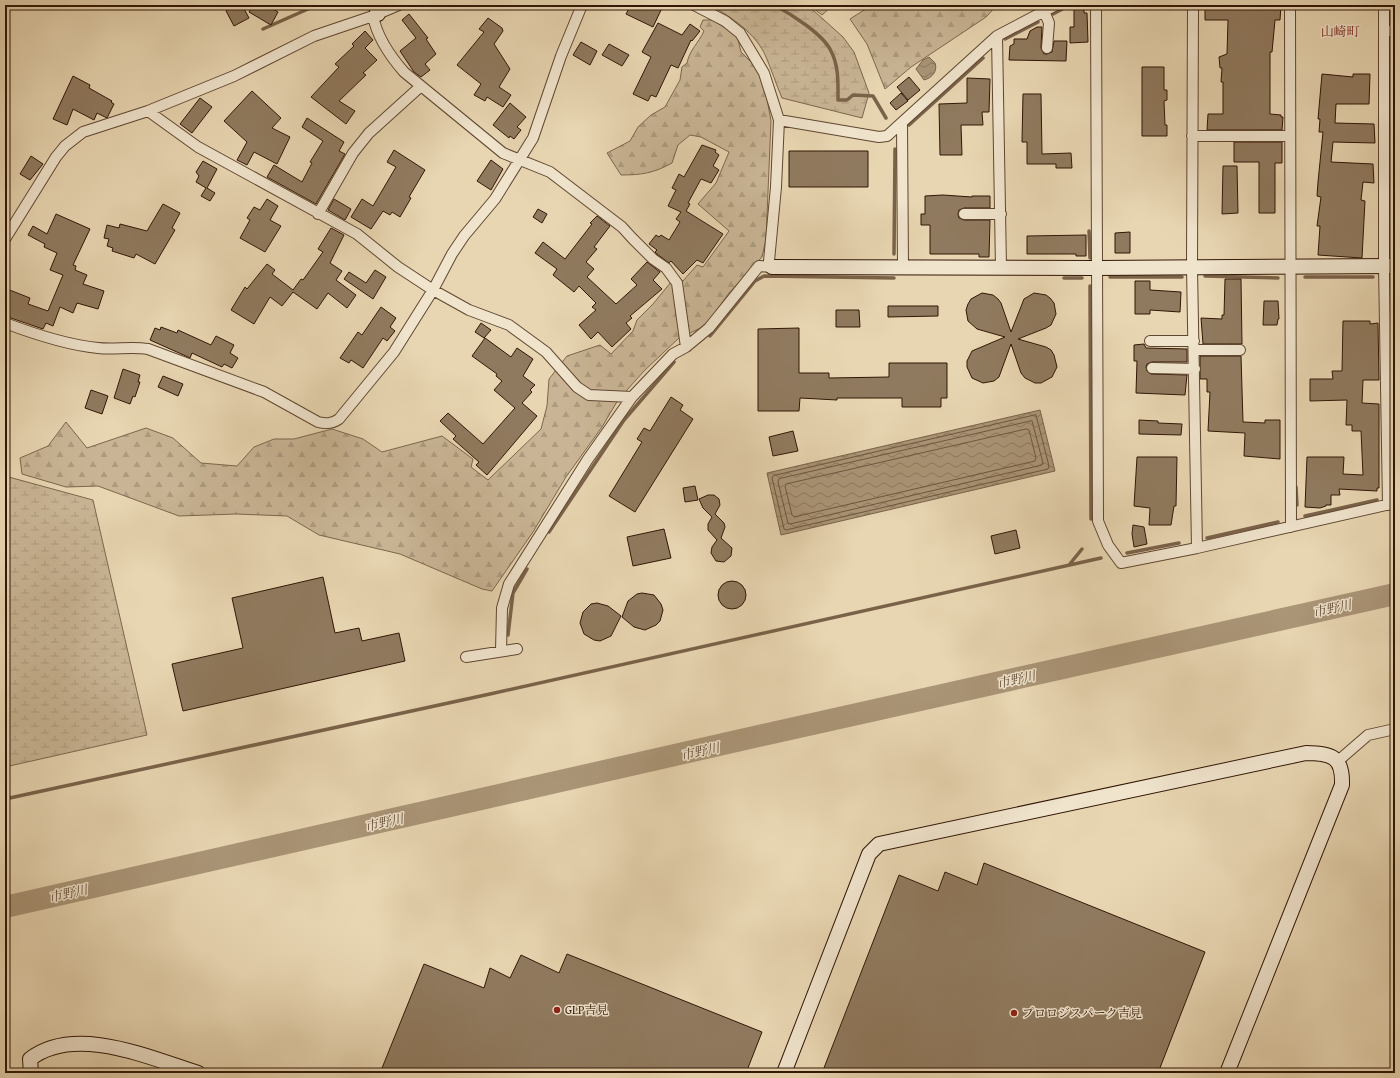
<svg xmlns="http://www.w3.org/2000/svg" width="1400" height="1078" font-family="'Gentium Book Plus','Noto Serif JP',serif">
	<style>
		.forest { fill: url(#forest-firs); stroke: #7d664d }
		.wetland { fill: url(#wetland-marsh); stroke: #7d664d }
		.green { fill: #c9b595; stroke: #7d664d }
		.water { fill: url(#water-waves); stroke: #7a6249 }
		.lines { fill: none; stroke-linecap: round; stroke-linejoin: round }
		.shore { stroke: #6e563e; stroke-width: 1 }
		.stream { stroke: #7a6249; stroke-width: 3.5 }
		.river { stroke: #aa9577; stroke-width: 22 }
		.building { fill: #907a5f; stroke: #311605 }
		.street-casing { stroke: #5f4630; stroke-width: 12 }
		.secondary-casing { stroke: #311605; stroke-width: 16 }
		.street { stroke: #f0e4cd; stroke-width: 10 }
		.secondary { stroke: #f0e4cd; stroke-width: 14 }
		.poi-dot { fill: #8f2418; stroke: #f0e4cd; stroke-width: 1.5 }
		.labels { text-anchor: middle; stroke-width: 3; stroke-linejoin: round; paint-order: stroke }
		.poi-label { font-size: 12px; fill: #311605; stroke: #f0e4cd; text-anchor: start }
		.neighbourhood-label { font-size: 13px; fill: #7a1f14; stroke: #f0e4cd }
		.water-label { font-size: 13px; font-style: italic; fill: #614933; stroke: #f0e4cd }
	</style>
	<defs>
		<pattern id="forest-firs" width="22" height="20" patternUnits="userSpaceOnUse"><rect width="22" height="20" fill="#c9b595"/><path d="M5 1l3.5 6h-7zM16 11l3.5 6h-7z" fill="#ad9b7f"/></pattern>
		<pattern id="wetland-marsh" width="20" height="14" patternUnits="userSpaceOnUse"><rect width="20" height="14" fill="#c9b595"/><path d="M1 5h8M5 5V1M11 12h8M15 12V8" fill="none" stroke="#ad9b7f"/></pattern>
		<pattern id="water-waves" width="16" height="10" patternUnits="userSpaceOnUse"><rect width="16" height="10" fill="#aa9577"/><path d="M0 5q4-4 8 0t8 0" fill="none" stroke="#8b7960"/></pattern>
	</defs>
	<rect width="100%" height="100%" fill="#e8d6b2"/>
	<filter id="stains"><feTurbulence type="fractalNoise" baseFrequency=".005" numOctaves="4"/><feColorMatrix values="0 0 0 0 .2 0 0 0 0 .09 0 0 0 0 .02 0 0 0 .5 -.17"/></filter>
	<radialGradient id="worn" r=".72"><stop offset=".6" stop-color="#630" stop-opacity="0"/><stop offset="1" stop-color="#630" stop-opacity=".3"/></radialGradient>
	<path class="forest" d="M809,5H833L822,15Z
		M872,5H997L986,17L911,67L885,89L867,44L850,19Z
		M703,20H712L737,35L741,52L757,68L767,99L771,121L766,239L762,257L729,293L705,326L679,338L644,371L618,400L602,427L566,477L533,532L492,591L482,589L400,554L319,535L287,516L236,514L179,516L98,486L66,487L22,474L20,458L48,446L66,422L87,448L146,428L173,438L201,463L237,466L254,447L274,439H294L332,429L363,439L382,452L442,436L473,459L471,467L488,480L541,429L547,406L549,379L567,356L600,345L611,354L633,331L637,320L653,304L676,276L683,281L697,265L703,267L729,231L698,204L716,183L729,152L701,137L690,135L678,145L672,163C654,173 642,175 621,175L607,153L630,141L638,127L651,115L665,107L680,80L682,67L687,63C690,49 698,44 704,31L700,27Z"/>
	<path class="wetland" d="M710,5H805L814,11L843,37L854,52L869,93L862,118L782,98C776,84 772,71 766,57C756,33 731,17 710,5Z
		M5,476L93,500L147,735L5,767Z"/>
	<path class="green" d="M1392,37H1395V259H1393Z"/>
	<path class="water" d="M929,57L935,63C938,71 932,78 924,80L916,69L923,60Z
		M1040,410L1055,471L781,535L767,473Z"/>
	<g class="lines">
		<path class="shore" d="M1036,415L1049,466L1048,469L786,530L784,529L772,478L773,476Z
			M1032,421L1043,463L1042,465L790,524L788,523L778,482L779,479Z
			M1027,429L1029,430L1036,458L1035,461L794,517L792,515L785,486L787,484Z"/>
		<path class="stream" d="M774,5C791,14 823,34 831,51C839,66 838,84 838,100H847L853,95L873,96L886,118
			M1053,14L1070,5
			M263,29L317,5
			M1005,39L1038,22
			M909,125L983,58
			M1089,231L1090,258
			M894,254L895,149
			M1205,276L1278,278
			M1110,277H1182
			M1305,277H1373
			M1064,278H1082
			M1090,286L1091,519
			M710,336L755,281L764,276L894,278
			M1296,487L1297,505
			M1305,516L1377,500
			M549,532L624,420L674,362
			M1207,538L1278,522
			M1127,553L1179,543
			M1069,565L1082,549
			M508,635L513,593L527,569
			M5,799L490,694L1101,558"/>
		<path class="river" d="M5,907L763,735L1395,594"/>
	</g>
	<path class="building" d="M233,5H242L249,18L234,26L226,11Z
		M253,5H276L273,9L278,12L271,25L249,12Z
		M631,5H651L661,10L653,27L626,14Z
		M1080,5H1084V13H1087L1088,42L1070,43V27H1074V8Z
		M1208,5H1281L1280,20H1275L1272,52H1270V114L1281,115V117H1283L1282,130H1207L1208,114H1223V82H1221L1222,68H1220L1219,57L1227,54L1228,20H1205V8H1208Z
		M409,14L428,38L426,39L436,54L425,64L430,70L421,77L414,72L400,51L416,38L402,20Z
		M488,18L502,28L503,31L494,44L510,69L499,87L511,95L503,107L487,97L485,101L474,95L481,84L457,65L484,32L479,29Z
		M658,23L682,35L690,24L700,31L692,41L691,40L678,68L671,65L656,97L651,95L648,101L633,94L651,57L642,52Z
		M1037,27H1042L1041,48L1044,54H1047L1052,52L1054,41H1067L1066,61L1009,60L1010,46L1014,44V39H1027L1030,31Z
		M365,31L373,40L365,48L377,60L363,73L366,75L339,101L355,111L346,124L311,97L339,67L335,64L354,46L352,44Z
		M581,42L597,51L590,65L573,55Z
		M609,44L629,55L622,66L602,55Z
		M1142,67H1164V90H1167V100L1164,101L1165,125H1167V136H1142Z
		M1322,74L1353,77V74H1370L1369,104H1336L1335,123L1374,124L1375,143L1333,142L1331,162L1373,164L1374,183L1363,182L1361,200L1365,201L1362,258L1318,255L1320,226H1317L1321,197L1317,196L1318,182L1323,132H1319L1320,119H1318Z
		M73,76L90,85L89,88L112,101L111,102L114,104L107,118L97,113L94,120L73,109L67,125L53,119Z
		M909,77L920,90L908,100L897,87Z
		M967,78L990,79L989,112H982L983,125H961L962,155H940L939,104L967,103Z
		M252,91L281,118L272,128L290,137L277,164L254,152L247,165L237,160L247,142L224,121Z
		M901,93L908,101L896,110L890,103Z
		M1023,94H1041L1042,154L1071,153L1072,168H1056V164H1027V142H1022Z
		M200,98L212,107L192,133L180,124Z
		M510,103L526,117L517,127L521,130L514,139L510,136L509,138L493,125Z
		M307,118L344,142L339,151L345,154L316,204L267,177L274,165L302,182L312,163L310,162L323,141L302,127Z
		M1234,142H1282V163H1275V213H1259V162H1234Z
		M702,145L716,150L715,152L719,155L713,166L719,170L711,183L701,179L688,203L690,204L686,211L723,234L703,263L697,260L683,274L671,261L669,263L657,254L655,252L657,250L649,244L656,235L659,237L661,235L669,240L680,222L676,219L681,212L668,206L676,190L672,188L679,174L684,177Z
		M394,150L425,170L409,197L411,198L400,217L392,212L390,215L383,211L371,229L351,217L362,199L373,206L396,167L387,162Z
		M789,151H868V187H789Z
		M31,156L43,164L30,180L20,174Z
		M491,160L503,169L491,190L477,181Z
		M203,161L217,169L207,188L215,193L210,201L201,196L206,188L196,182L199,176L196,172Z
		M1223,166H1237L1238,213L1222,214Z
		M943,195L972,197V196H990V208H964L959,210L958,214L959,218L964,220H990L989,257H979V254H930V225H921V214H925V196Z
		M267,199L278,206L270,220L281,226L265,252L240,238L250,220L247,218L254,207L260,210Z
		M334,199L351,209L345,220L328,210Z
		M163,204L180,213L172,228L175,230L155,264L136,254L134,258L112,251L113,248L107,246L109,239L104,238L107,225L119,228L120,224L147,231Z
		M538,209L547,214L542,223L533,217Z
		M56,214L90,229L73,265L76,266L75,270L87,275L83,284L104,291L98,309L77,303L73,313L60,307L53,326L46,323L43,329L5,316V295L7,289L30,298L28,304L48,311L63,275L50,270L57,253L44,247L45,244L28,235L33,226L47,234Z
		M597,216L610,226L594,247L597,249L586,262L594,269L587,277L616,304L637,285L631,279L647,262L660,272L653,280L662,289L630,316L632,318L626,323L631,329L612,347L598,332L591,339L579,325L596,310L592,307L596,303L579,286L574,292L553,275L557,269L535,253L543,242L565,259L592,224L590,223Z
		M331,228L344,235L330,263L342,271L336,280L356,295L347,308L328,293L317,309L293,292L282,306L270,297L254,324L231,310L245,287L247,289L267,264L275,270L272,274L293,290L301,279L303,280L323,252L318,249Z
		M1130,232V253H1115V233Z
		M1086,235V256H1076V254H1027V236Z
		M375,270L386,277L373,299L344,279L349,272L366,283Z
		M1225,279H1241L1242,344H1203L1201,318L1222,319V315H1224Z
		M1135,281H1150V290L1181,292L1180,312L1150,310V314H1135Z
		M982,293L993,295L998,299L1001,303L1011,332L1024,299L1034,293L1046,295L1050,298L1054,303L1056,314L1051,325L1046,328L1018,339L1046,347L1051,350L1054,355L1057,367L1052,377L1041,383H1035L1025,378L1021,373L1011,344L999,377L994,381L983,383L972,378L967,367V361L972,351L1005,337L977,329L968,321L966,310L968,304L971,299Z
		M1264,301H1278L1279,319H1278L1277,325H1263Z
		M888,306H938V316L888,317Z
		M381,307L396,318L390,327L395,331L387,341L383,338L363,368L351,360L349,363L340,358L358,332L362,335Z
		M836,310H859L860,327H836Z
		M1343,321H1370V324L1378,323L1379,380H1363L1362,403L1379,404V488H1377V491L1339,489L1340,495H1331V505H1326V506L1320,508L1305,507L1307,457H1344L1343,474L1363,475L1361,431H1352V425H1346L1347,400L1310,401V379H1333L1332,371H1342Z
		M481,323L491,330L484,338L475,332Z
		M161,327L177,333L178,330L211,345L216,336L234,345L230,353L238,358L232,368L224,364L222,367L192,353L190,358L188,357L150,340L155,328L160,330Z
		M799,328V373H829V378L889,377V363H947V398H941V407H902V398H837V400L800,398L799,411H758V329Z
		M485,338L511,357L517,348L533,359L523,376L535,385L530,390L532,392L522,403L537,416L487,475L476,465L479,462L453,439L456,436L440,421L448,413L483,444L515,408L494,390L502,381L496,376L497,374L472,356Z
		M1144,344L1146,348L1187,349V362H1152L1147,364L1146,367L1147,371L1151,374L1187,375L1185,395L1136,393L1137,361H1134V345Z
		M1200,356H1241L1243,422L1265,423V420H1280V459L1244,456L1245,433L1208,431L1210,392H1207V379H1200Z
		M123,369L140,375L138,382H140L135,397L133,396L130,404L114,398Z
		M163,376L183,384L178,396L158,387Z
		M91,390L108,396L102,414L85,408Z
		M671,397L683,405L680,410L693,419L635,512L609,496L642,442L637,439L644,428L650,431Z
		M1139,420L1158,421V423L1182,424L1181,435L1139,434Z
		M793,431L798,451L773,456L769,437Z
		M1137,457H1177L1176,506H1174L1171,525H1149L1150,508L1134,506Z
		M695,486L698,500L685,502L683,488Z
		M708,495H714L719,499L720,505L715,514L724,523L725,527L721,538L732,548L731,556L724,562L716,561L711,553L712,547L717,540L708,530V524L712,517L703,508L699,499Z
		M1133,525L1144,527L1147,544L1134,547L1132,534Z
		M664,529L671,558L633,566L627,537Z
		M1016,530L1020,548L995,554L991,536Z
		M323,577L335,633L359,628L362,641L399,633L405,661L183,711L172,664L243,648L232,598Z
		M718 595a14 14 0 1 1 28 0a14 14 0 1 1-28 0Z
		M642,593L654,595L661,604L663,610L660,621L656,625L645,630L634,627L622,617L628,601L637,594Z
		M597,603L608,606L621,616L611,636L600,641L594,640L584,634L580,623L583,612L591,604Z
		M984,863L1205,952L1158,1073H822L899,875L938,891L945,872L977,885Z
		M567,954L762,1032L746,1073H380L424,964L484,988L490,968L510,978L521,955L559,973Z"/>
	<g class="lines">
		<defs>
			<path id="street" d="M694,5L725,21L740,33L764,73L779,120L776,187L769,261L772,267
				M1096,5L1098,521L1108,545L1121,563L1197,548L1395,503
				M1193,5L1192,268L1197,548
				M1290,5L1291,527
				M1384,5V266L1388,505
				M1044,11L1049,23L1047,48
				M373,16C377,37 390,56 404,72L503,153L550,172L622,227L632,238L653,259L666,268L677,283L686,347
				M1384,31H1395
				M997,36L1001,268
				M148,111L198,147L357,234L398,267L433,290L469,310L509,325L546,352L577,387L589,395L632,397
				M779,120L879,137L887,136L997,36L1056,5
				M902,123L903,267
				M1192,136H1290
				M318,214L353,153L369,133L421,86
				M964,214H1001
				M5,239L56,157L65,146L83,132L148,111L234,76L314,36L373,16L399,5
				M5,323C34,334 67,345 98,348C115,350 131,346 148,349L264,392L318,422C326,424 332,424 339,419L394,352L433,290L452,254L464,236L495,199L533,138L561,56L582,5
				M1150,341H1194
				M1194,350H1240
				M1152,368L1195,369
				M501,651L502,608L509,584L588,459L632,397L673,354L686,347L709,328L759,266L772,267
				M466,657L517,649
				M1338,761L1368,735L1395,729"/>
			<path id="secondary" d="M376,5L378,14
				M772,267L1096,268L1395,266
				M31,1073L30,1059C75,1024 150,1058 198,1073
				M784,1073L869,854L879,844L1306,753C1332,753 1343,757 1342,785L1227,1073"/>
		</defs>
		<use href="#street" class="street-casing"/>
		<use href="#secondary" class="secondary-casing"/>
		<use href="#street" class="street"/>
		<use href="#secondary" class="secondary"/>
	</g>
	<g class="poi-dot">
		<circle cx="557" cy="1010" r="4"/>
		<circle cx="1014" cy="1013" r="4"/>
	</g>
	<g class="labels">
		<g class="poi-label">
			<text x="565" y="1014">GLP吉見</text>
			<text x="1022" y="1017">プロロジスパーク吉見</text>
		</g>
		<g class="neighbourhood-label">
			<text x="1340" y="36">山崎町</text>
		</g>
		<g class="water-label">
			<text transform="translate(1332 608) rotate(-13)" y="5">市野川</text>
			<text transform="translate(1016 679) rotate(-13)" y="5">市野川</text>
			<text transform="translate(700 751) rotate(-13)" y="5">市野川</text>
			<text transform="translate(384 822) rotate(-13)" y="5">市野川</text>
			<text transform="translate(68 893) rotate(-13)" y="5">市野川</text>
		</g>
	</g>
	<rect width="1400" height="1078" fill="none" stroke="#e8d6b2" stroke-width="20"/>
	<rect x="6" y="6" width="1388" height="1066" fill="none" stroke="#311605" stroke-width="2"/>
	<rect x="10" y="10" width="1380" height="1058" fill="none" stroke="#311605"/>
	<rect width="100%" height="100%" filter="url(#stains)"/>
	<rect width="100%" height="100%" fill="url(#worn)"/>
</svg>
